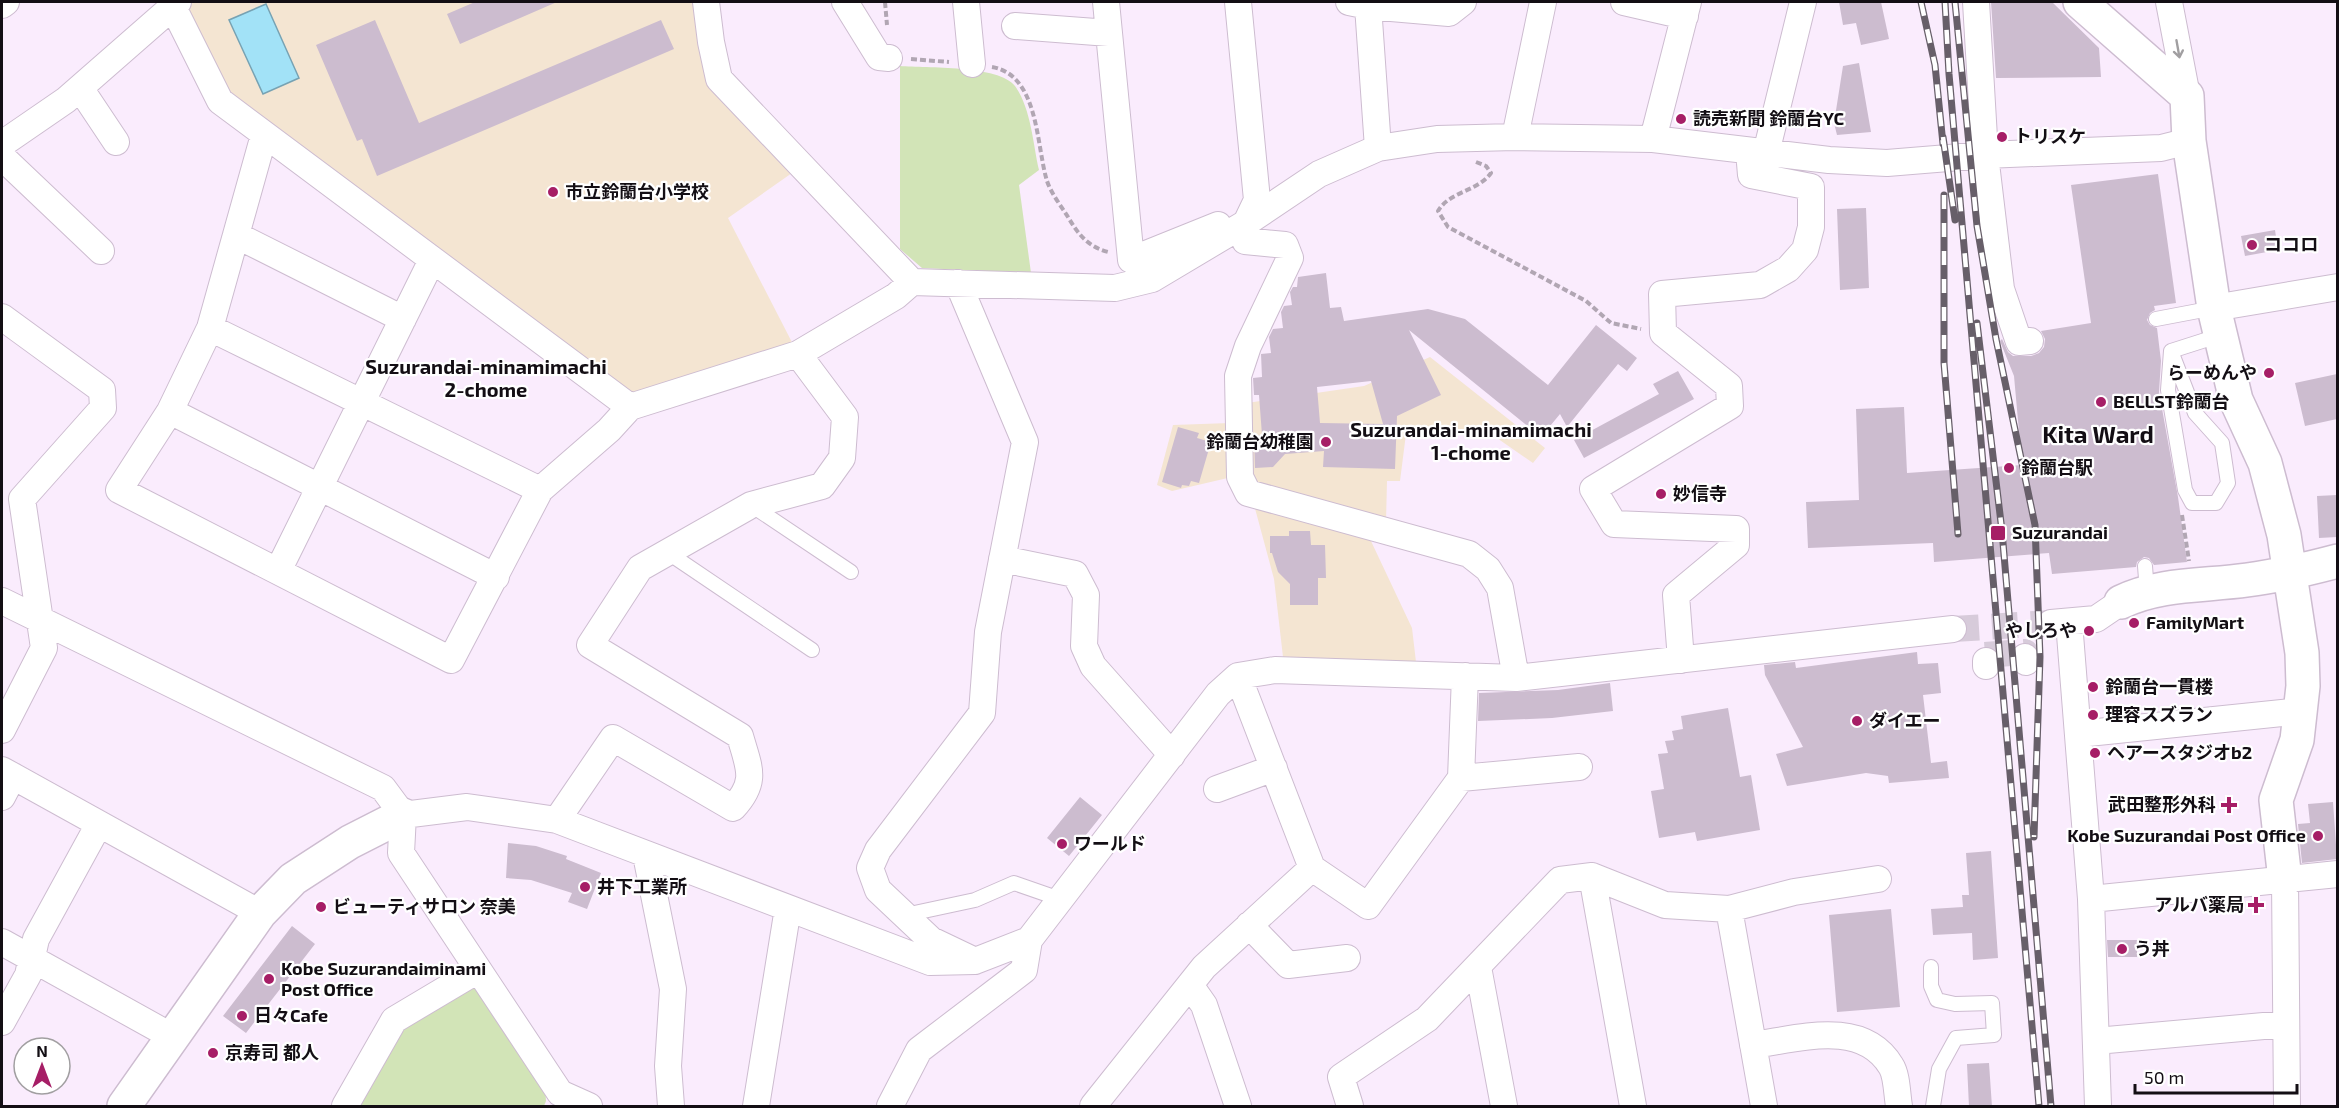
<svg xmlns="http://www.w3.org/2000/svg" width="2339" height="1108" font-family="'Exo 2','Noto Sans JP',sans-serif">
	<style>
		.education { fill: #f4e5d2 }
		.green { fill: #d2e4b7 }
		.water { fill: #a2e2f7; stroke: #77a2b3; stroke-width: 1.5 }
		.building { fill: #ccbccf; fill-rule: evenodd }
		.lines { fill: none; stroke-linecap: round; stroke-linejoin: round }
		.street-tunnel { stroke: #d7cbda; stroke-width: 26; stroke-dasharray: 26 13; stroke-linecap: butt }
		.lane-casing { stroke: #cdbcd0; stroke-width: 16 }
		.street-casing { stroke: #cdbcd0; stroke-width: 28 }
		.secondary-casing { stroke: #cdbcd0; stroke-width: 36 }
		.path { stroke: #b1a6b3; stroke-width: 4; stroke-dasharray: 6 3; stroke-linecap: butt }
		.lane { stroke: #fff; stroke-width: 14 }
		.street { stroke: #fff; stroke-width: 26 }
		.secondary { stroke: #fff; stroke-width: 33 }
		.rail-casing { stroke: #675f69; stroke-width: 7 }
		.rail { stroke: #fff; stroke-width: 4.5; stroke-dasharray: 14; stroke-linecap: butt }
		.oneway { stroke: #a19fa1 }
		.poi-dot { fill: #a61e66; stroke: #fff; stroke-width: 2 }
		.labels { text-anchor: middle; stroke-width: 4.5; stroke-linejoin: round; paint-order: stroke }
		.poi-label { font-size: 18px; font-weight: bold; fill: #130e14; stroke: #fff; text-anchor: start }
		.neighbourhood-label { font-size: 20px; font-weight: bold; fill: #130e14; stroke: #fff }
		.district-label { font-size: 24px; font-weight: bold; fill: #130e14; stroke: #fff }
	</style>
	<rect width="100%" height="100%" fill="#faecfd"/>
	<path class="education" d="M178,2H706L719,79L802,166L728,218L798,354L630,407L220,101Z
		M1430,357L1545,448L1533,463L1494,436L1407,426L1400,481H1387L1386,522L1256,486L1248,475L1247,403L1364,386Z
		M1230,423L1232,477L1172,491L1157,485L1173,425Z
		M1253,501L1370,539L1412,628L1416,662L1283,657L1274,579Z"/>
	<path class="green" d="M900,66C926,68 999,65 1015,86C1031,108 1033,144 1039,170L1019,185L1031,273L922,268L900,249Z
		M464,988H478L545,1085L546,1101L544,1106H354L405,1022Z"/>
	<path class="water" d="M266,4L299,78L263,94L229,20Z"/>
	<path class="building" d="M475,2H557L460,44L447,14Z
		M1839,2H1881L1889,39L1861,45L1856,23L1843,25Z
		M1991,2H2052L2099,48L2101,77L1996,78Z
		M375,20L419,123L661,20L674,49L377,176L362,139L357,141L316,45Z
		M1859,63L1871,132L1837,135L1834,123L1843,66Z
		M2158,174L2176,303L2154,306L2155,310L2150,313L2147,320L2150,325L2157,328L2161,361L2159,392L2178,497L2187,562L2154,565L2149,558L2144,557L2137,562L2136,567L2052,574L2049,553L1934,562L1933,543L1808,548L1806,502L1859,500L1856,409L1904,407L1907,473L2022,465L2014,376L2000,341L2002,339L2008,352L2013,356H2031L2039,353L2044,347L2045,339L2041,331L2091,323L2071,185Z
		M1866,208L1869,288L1840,290L1837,209Z
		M2275,230L2278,250L2245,256L2241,236Z
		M1326,273L1330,308L1341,307L1344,321L1428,309L1465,319L1548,385L1596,325L1637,358L1627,371L1618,364L1567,427L1560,414L1541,437L1409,330L1441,395L1397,416L1395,469L1323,467L1324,451L1285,454L1273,467L1255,468L1254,436L1262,435L1259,395H1254L1253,378L1262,377L1261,354L1271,353L1269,337L1273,329L1283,328L1281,312L1284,306L1292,305L1290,292L1293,287H1297L1298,277ZM1371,381L1383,424L1320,423L1317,387Z
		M1678,371L1694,399L1584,458L1574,440L1659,394L1653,384Z
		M2337,374V419L2305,426L2295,383Z
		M1178,427L1199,433L1197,438L1211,442L1199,483L1191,481L1189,486L1182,485L1181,488L1162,482Z
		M2337,495V537L2319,538L2317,496Z
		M1289,531H1310L1311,545H1325L1326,578H1318V605H1290V584L1278,572L1272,553H1270V536H1289Z
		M1917,652L1918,664L1938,663L1941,693L1923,695L1931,763L1947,761L1949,778L1889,783L1888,776L1866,773L1787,786L1776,754L1803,747L1765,675L1764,665L1795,662L1796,668Z
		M1610,683L1613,711L1552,718L1478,721L1479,693L1558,690Z
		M1728,708L1740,777L1751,775L1760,830L1697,841L1695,832L1659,838L1651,791L1664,789L1658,754L1668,753L1665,741L1674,740L1672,731L1683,729L1681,716Z
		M1080,797L1102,815L1069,856L1047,838Z
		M2333,802L2337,859L2302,863L2298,824L2310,823L2308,804Z
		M508,843L536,846L567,856L566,859L601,873L587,909L568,902L572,893L531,880L506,878Z
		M1991,851L1998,958L1973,960L1972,933L1933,935L1931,909L1963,907L1962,895H1969L1966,853Z
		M1891,909L1900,1007L1837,1012L1829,915Z
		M292,926L315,944L246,1033L223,1016Z
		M2107,940H2137V957H2108Z
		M1989,1063L1992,1107H1969L1967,1064Z"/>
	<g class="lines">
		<path class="street-tunnel" d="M1953,629L2051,623
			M1985,655L2025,652L2026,662"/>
		<defs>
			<path id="lane" d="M2156,319L2214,308
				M2171,351L2168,390L2185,490L2192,503H2216L2228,483L2222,443L2195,413L2171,351L2221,335
				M751,505L851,572
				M667,552L812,650
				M2145,566L2147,592
				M905,915L975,900L1014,883L1060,899
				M1931,967V986L1937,1000L1955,1004L1992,1003L1994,1035L1956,1038L1939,1069L1933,1106"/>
			<path id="street" d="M706,2L711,42L719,79L912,282
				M845,2L879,57L889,58
				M966,2L972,64
				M1106,2L1131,260L1218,225
				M1238,2L1257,200L1246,223L1245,241L1285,245L1290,258L1248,346L1238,376L1240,477L1248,493L1469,554L1488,569L1500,588L1516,678
				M1349,2L1368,6L1449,13L1463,2
				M1624,2L1685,16
				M1976,2L1985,155L2001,289L2019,342L2030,341
				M2169,2L2187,96
				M2,5L6,2
				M172,5L220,101L630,407
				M1368,6L1378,148
				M1015,26L1109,33
				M80,88L116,142
				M264,135L210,328L170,411L119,490L451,660L540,490L609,430L630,407L798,354L896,296L912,282L1115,288L1152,279L1246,223L1319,174L1378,148L1437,139L1515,137L1653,139L1829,160L1887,163L1985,155L2161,148L2189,141
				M1515,137L1543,2
				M1653,139L1688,2
				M2,144L66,100L178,2
				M1766,153L1803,2
				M2,157L101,251
				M236,235L403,319
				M958,283L1025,442L988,632L982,713L878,850L870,868L878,890L931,940L975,961
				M2214,308L2338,287
				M2,317L102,390L103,408L22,499L44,648L2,730
				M210,328L540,490
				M170,411L496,577
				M1002,559L1075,574L1086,595L1084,646L1093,666L1172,755
				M278,571L432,260
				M2,601L383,788L403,815L401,853L560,1093L589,1106
				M2069,622L2091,899L2098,1106
				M2051,623L2096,619L2121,602
				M2025,657L2026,662
				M1681,660L1676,595L1736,545V529L1614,524L1593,489L1730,406L1729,386L1663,333L1662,294L1760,285L1788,269L1805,250L1811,227V187L1751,175L1749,151
				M1986,661V666
				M1238,676L1312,868L1368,906L1461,778L1465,676
				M2078,734L2301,711
				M2,770L260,913
				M1461,778L1579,767
				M1217,789L1274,768
				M2,797L13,776
				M403,815L467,807L557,820L930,962L975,961L1029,940
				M557,820L613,738L733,808C758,781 749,768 740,736L590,645L640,568L751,505L822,486L842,458L845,417L798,354
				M646,855L673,989L668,1066L671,1106
				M1592,876L1633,1106
				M2285,880L2287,1106
				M2091,899L2338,874
				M1729,909L1764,1106
				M1249,925L1288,965L1347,958
				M2,942L171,1036
				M1478,967L1504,1106
				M1190,985L1204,1005L1238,1106
				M2,1022L28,975L36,939L99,824
				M2096,1041L2286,1024
				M1753,1045C1798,1039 1862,1018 1891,1066C1897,1075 1897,1095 1899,1106
				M345,1106L394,1020L478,970
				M756,1106L788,908
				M890,1106L919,1050L1024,970L1029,940L1218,694L1238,676L1275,670L1516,678L1953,629
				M1093,1106L1204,967L1312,868
				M1350,1106L1341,1077L1427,1019L1560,880L1592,876L1665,905L1729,909L1794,892L1878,879"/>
			<path id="secondary" d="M2080,2L2187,96L2189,141L2214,308L2236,400L2265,463L2284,535L2302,653L2303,686L2297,740L2276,800L2285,880
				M2121,602C2160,583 2205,586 2247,580C2278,576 2308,569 2338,561
				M124,1106L260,913L293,879L350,842L403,815"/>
		</defs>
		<use href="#lane" class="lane-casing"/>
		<use href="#street" class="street-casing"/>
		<use href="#secondary" class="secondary-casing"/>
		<path class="path" d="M885,2L887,25
			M911,59L949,62
			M992,67C1039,75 1036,145 1047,181C1051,193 1061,206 1068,217C1078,234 1088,247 1108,252
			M1476,162L1486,166L1491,173C1477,192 1450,191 1438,211L1448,227L1586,301L1611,323L1641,329
			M2182,515L2189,561"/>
		<use href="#lane" class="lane"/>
		<use href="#street" class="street"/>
		<use href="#secondary" class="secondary"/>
		<defs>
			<path id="rail" d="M1921,2L1935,65L1943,144
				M1945,2L1949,74L2039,1106
				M1955,2L1977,226L1996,339L2035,525L2040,657L2034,837
				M1943,137L1955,220
				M1944,195V363L1958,534
				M1977,323L2002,531L2051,1106"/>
		</defs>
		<use href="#rail" class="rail-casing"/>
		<use href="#rail" class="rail"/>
	</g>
	<defs><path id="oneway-shaft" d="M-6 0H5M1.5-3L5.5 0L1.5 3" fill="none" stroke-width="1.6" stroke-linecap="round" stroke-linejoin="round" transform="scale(1.5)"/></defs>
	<use class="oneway" href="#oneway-shaft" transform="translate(2178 49) rotate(80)"/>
	<g class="poi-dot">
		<circle cx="1681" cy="119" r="6"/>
		<circle cx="2002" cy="137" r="6"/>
		<circle cx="553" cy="192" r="6"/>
		<circle cx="2252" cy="245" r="6"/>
		<circle cx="2269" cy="373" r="6"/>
		<circle cx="2101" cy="402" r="6"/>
		<circle cx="1326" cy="442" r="6"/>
		<circle cx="2009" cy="468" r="6"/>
		<circle cx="1661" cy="494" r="6"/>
		<rect x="1990" y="525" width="16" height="16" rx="3"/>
		<circle cx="2134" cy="623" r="6"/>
		<circle cx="2089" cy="631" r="6"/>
		<circle cx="2093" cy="687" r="6"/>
		<circle cx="2093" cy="715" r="6"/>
		<circle cx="1857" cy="721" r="6"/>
		<circle cx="2095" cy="753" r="6"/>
		<path d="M2226 796h6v6h6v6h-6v6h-6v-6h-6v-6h6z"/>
		<circle cx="2318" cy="836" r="6"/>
		<circle cx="1062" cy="844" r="6"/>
		<circle cx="585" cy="887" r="6"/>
		<path d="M2253 896h6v6h6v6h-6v6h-6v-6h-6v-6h6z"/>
		<circle cx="321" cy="907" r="6"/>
		<circle cx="2122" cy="949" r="6"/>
		<circle cx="269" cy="979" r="6"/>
		<circle cx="242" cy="1016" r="6"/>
		<circle cx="213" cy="1053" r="6"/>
	</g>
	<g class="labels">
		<g class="poi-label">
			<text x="1693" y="125">読売新聞 鈴蘭台YC</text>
			<text x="2014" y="143">トリスケ</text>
			<text x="565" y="198">市立鈴蘭台小学校</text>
			<text x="2264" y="251">ココロ</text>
			<text x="2257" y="379" text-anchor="end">らーめんや</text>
			<text x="2113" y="408">BELLST鈴蘭台</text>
			<text x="1314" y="448" text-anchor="end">鈴蘭台幼稚園</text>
			<text x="2021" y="474">鈴蘭台駅</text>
			<text x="1673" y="500">妙信寺</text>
			<text x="2012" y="539">Suzurandai</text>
			<text x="2146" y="629">FamilyMart</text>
			<text x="2077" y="637" text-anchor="end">やしろや</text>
			<text x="2105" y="693">鈴蘭台一貫楼</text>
			<text x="2105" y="721">理容スズラン</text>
			<text x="1869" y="727">ダイエー</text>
			<text x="2107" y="759">ヘアースタジオb2</text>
			<text x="2216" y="811" text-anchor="end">武田整形外科</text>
			<text x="2306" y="842" text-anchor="end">Kobe Suzurandai Post Office</text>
			<text x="1074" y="850">ワールド</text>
			<text x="597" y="893">井下工業所</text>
			<text x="2244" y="911" text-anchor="end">アルバ薬局</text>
			<text x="333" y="913">ビューティサロン 奈美</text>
			<text x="2134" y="955">う丼</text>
			<text x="281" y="975">Kobe Suzurandaiminami<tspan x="281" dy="21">Post Office</tspan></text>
			<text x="254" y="1022">日々Cafe</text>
			<text x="225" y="1059">京寿司 都人</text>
		</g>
		<g class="neighbourhood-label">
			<text x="486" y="374">Suzurandai-minamimachi<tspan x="486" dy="23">2-chome</tspan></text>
			<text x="1471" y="437">Suzurandai-minamimachi<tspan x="1471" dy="23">1-chome</tspan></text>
		</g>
		<g class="district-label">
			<text x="2098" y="443">Kita Ward</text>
		</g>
	</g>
	<rect width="2339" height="1108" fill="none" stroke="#130e14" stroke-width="6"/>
	<g transform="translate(42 1066)"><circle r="28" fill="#ffffff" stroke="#a19fa1" stroke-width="1.5"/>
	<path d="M0-4.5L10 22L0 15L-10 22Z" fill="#a61e66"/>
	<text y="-9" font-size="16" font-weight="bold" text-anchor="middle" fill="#130e14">N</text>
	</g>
	<path d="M2135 1084v9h162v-9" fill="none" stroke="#130e14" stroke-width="3"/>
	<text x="2144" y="1084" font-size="18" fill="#130e14" stroke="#ffffff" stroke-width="4.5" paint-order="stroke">50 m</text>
</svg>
